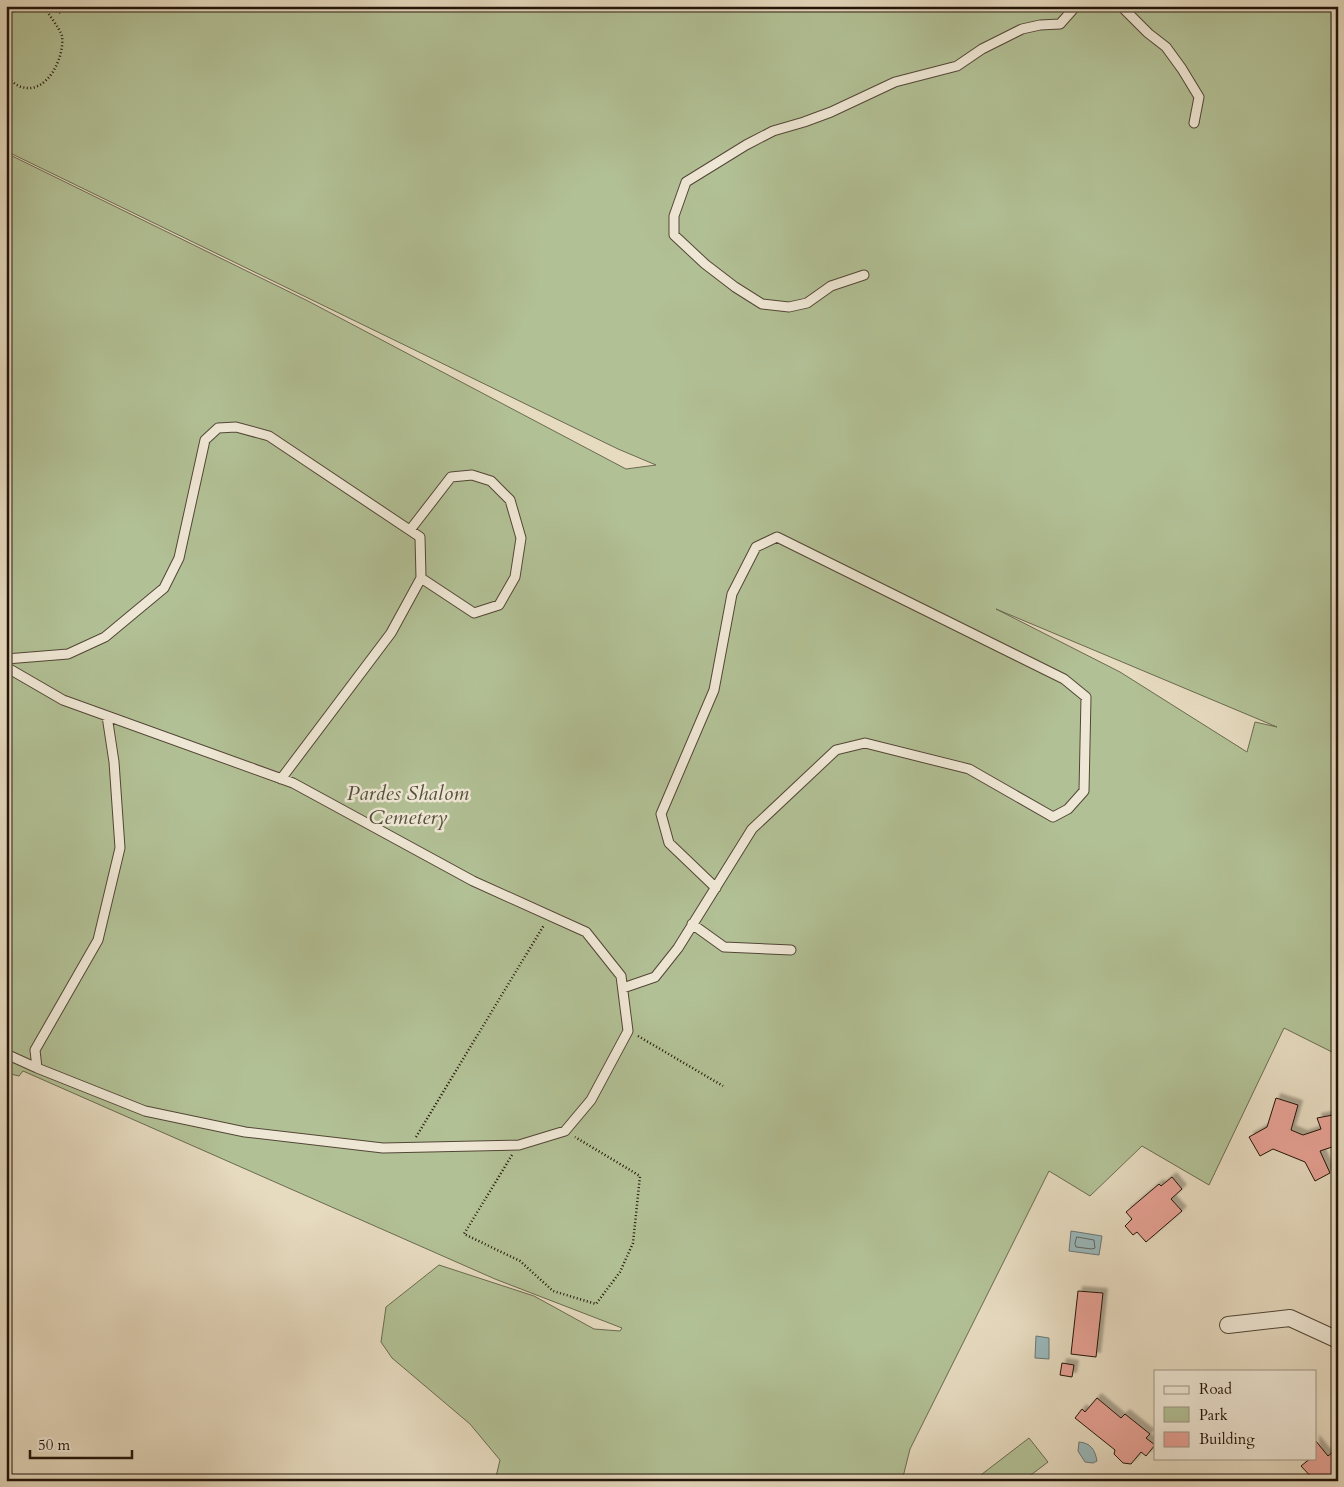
<svg xmlns="http://www.w3.org/2000/svg" width="1344" height="1487" font-family="Cardo,serif">
	<style>
		.green { fill: #b2c095; stroke: #6a6a4f; fill-rule: evenodd }
		.water { fill: #9ab8bb; stroke: #6a7674 }
		.lines { fill: none; stroke-linecap: round; stroke-linejoin: round }
		.shore { stroke: #5e6662; stroke-width: 1 }
		.building { fill: #e6a194; stroke: #211409; filter: url(#shadow) }
		.service-casing { stroke: #524636; stroke-width: 11 }
		.minor-casing { stroke: #524636; stroke-width: 18 }
		.path { stroke: #211409; stroke-width: 2.5; stroke-dasharray: 1 2.5; stroke-linecap: butt }
		.service { stroke: #efe7d5; stroke-width: 9 }
		.minor { stroke: #efe7d5; stroke-width: 16 }
		.labels { text-anchor: middle; stroke-width: 5; stroke-linejoin: round; paint-order: stroke }
		.park-label { font-size: 21px; font-style: italic; fill: #54503a; stroke: #efe7d5 }
	</style>
	<defs>
		<filter id="shadow"><feDropShadow dx="4.5" dy="-4.5" stdDeviation="1" flood-color="#0004"/></filter>
	</defs>
	<rect width="100%" height="100%" fill="#e6dabf"/>
	<filter id="stains"><feTurbulence type="fractalNoise" baseFrequency=".004" numOctaves="4"/><feColorMatrix values="0 0 0 0 .2 0 0 0 0 .09 0 0 0 0 .02 0 0 0 .5 -.17"/></filter>
	<radialGradient id="worn" r=".72"><stop offset=".6" stop-color="#630" stop-opacity="0"/><stop offset="1" stop-color="#630" stop-opacity=".3"/></radialGradient>
	<path class="green" d="M6,6H1338V1055L1284,1028L1209,1185L1142,1146L1090,1196L1049,1171L910,1449L902,1481H495L500,1460L470,1424L392,1358L381,1342L386,1307L439,1265L534,1296L594,1329L620,1331L622,1328L495,1279L23,1071L19,1076L6,1073V153L308,301L626,469L656,465L618,449L6,151ZM996,609L1277,727L1255,722L1247,752L1120,672Z
		M1029,1438L1048,1462L1023,1481H973Z"/>
	<path class="water" d="M1071,1231L1102,1236L1099,1255L1069,1251Z
		M1036,1336L1049,1338V1359L1035,1358Z
		M1079,1442C1091,1443 1095,1450 1097,1461L1093,1463L1085,1462L1078,1451Z"/>
	<g class="lines">
		<path class="shore" d="M1077,1237L1094,1240L1095,1248L1092,1249L1076,1247L1075,1244Z"/>
	</g>
	<path class="building" d="M1276,1098L1298,1105L1291,1130L1303,1135L1321,1129L1317,1118L1338,1114V1145L1320,1151L1330,1173L1315,1181L1305,1162L1273,1149L1260,1156L1249,1137L1267,1127Z
		M1172,1177L1182,1189L1171,1199L1182,1211L1146,1242L1137,1232L1133,1235L1125,1226L1132,1219L1126,1212L1159,1184L1161,1186Z
		M1078,1291L1103,1293L1096,1357L1071,1354Z
		M1062,1363L1074,1365L1072,1377L1060,1375Z
		M1097,1398L1121,1418L1125,1414L1150,1434L1146,1438L1155,1445L1146,1456L1141,1452L1131,1464L1123,1463L1114,1454L1115,1450L1075,1418L1082,1409L1085,1412Z
		M1315,1440L1328,1456L1338,1448V1481H1315L1301,1466L1311,1458H1315Z"/>
	<g class="lines">
		<defs>
			<path id="service" d="M1121,6L1148,33L1166,47L1182,69L1199,97L1194,123
				M864,275L831,286L807,303L789,307L762,304L735,287L705,264L674,235V216L686,182L746,145L773,131L804,122L831,112L895,82L957,66L982,49L1022,29L1040,25L1060,24L1076,6
				M410,530L451,477L472,475L491,481L510,500L521,538L515,577L499,605L474,613L421,578
				M6,659L68,654L105,637L164,588L179,558L205,440L218,428L236,427L269,436L420,537L421,578L391,633L281,779
				M6,667L63,700L293,783L473,881L586,932L621,976L628,1031L591,1100L565,1131L519,1145L383,1148L245,1132L145,1111L37,1068L35,1050L98,940L120,848L114,762L107,716
				M692,924L724,947L791,950
				M623,988L655,977L678,948L752,829L836,750L865,743L969,769L1053,817L1068,809L1084,791L1086,697L1064,679L777,537L756,547L732,594L714,690L661,814L669,843L716,888
				M6,1054L37,1068"/>
			<path id="minor" d="M1228,1325L1290,1318L1338,1340"/>
		</defs>
		<use href="#service" class="service-casing"/>
		<use href="#minor" class="minor-casing"/>
		<path class="path" d="M47,6L61,13
			M13,12L17,6
			M6,76C11,80 16,86 22,87C47,95 65,57 62,36C60,29 48,13 43,6
			M638,1036L723,1086
			M416,1137L544,925
			M512,1155L464,1234L520,1261L553,1291L596,1304L620,1272L633,1243L640,1176L575,1137"/>
		<use href="#service" class="service"/>
		<use href="#minor" class="minor"/>
	</g>
	<g class="labels">
		<g class="park-label">
			<text x="408" y="800">Pardes Shalom<tspan x="408" dy="24">Cemetery</tspan></text>
		</g>
	</g>
	<rect width="1344" height="1487" fill="none" stroke="#e6dabf" stroke-width="25"/>
	<rect x="8" y="8" width="1329" height="1472" fill="none" stroke="#211409" stroke-width="2.5"/>
	<rect x="12" y="12" width="1319" height="1462" fill="none" stroke="#211409"/>
	<rect x="1154" y="1370" width="162" height="90" fill="#efe7d5" stroke="#9d9383"/>
	<rect x="1164" y="1386" width="25" height="8" fill="#efe7d5" stroke="#9d9383"/>
	<text x="1199" y="1394" font-size="15" fill="#211409">Road</text>
	<rect x="1164" y="1407" width="25" height="15" fill="#b2c095" stroke="#9d9383"/>
	<text x="1199" y="1420" font-size="15" fill="#211409">Park</text>
	<rect x="1164" y="1432" width="25" height="15" fill="#e6a194" stroke="#9d9383"/>
	<text x="1199" y="1444" font-size="15" fill="#211409">Building</text>
	<path d="M30 1450v8h102v-8" fill="none" stroke="#211409" stroke-width="2.5"/>
	<text x="38" y="1450" font-size="15" fill="#211409" stroke="#efe7d5" stroke-width="4" paint-order="stroke">50 m</text>
	<rect width="100%" height="100%" filter="url(#stains)"/>
	<rect width="100%" height="100%" fill="url(#worn)"/>
</svg>
